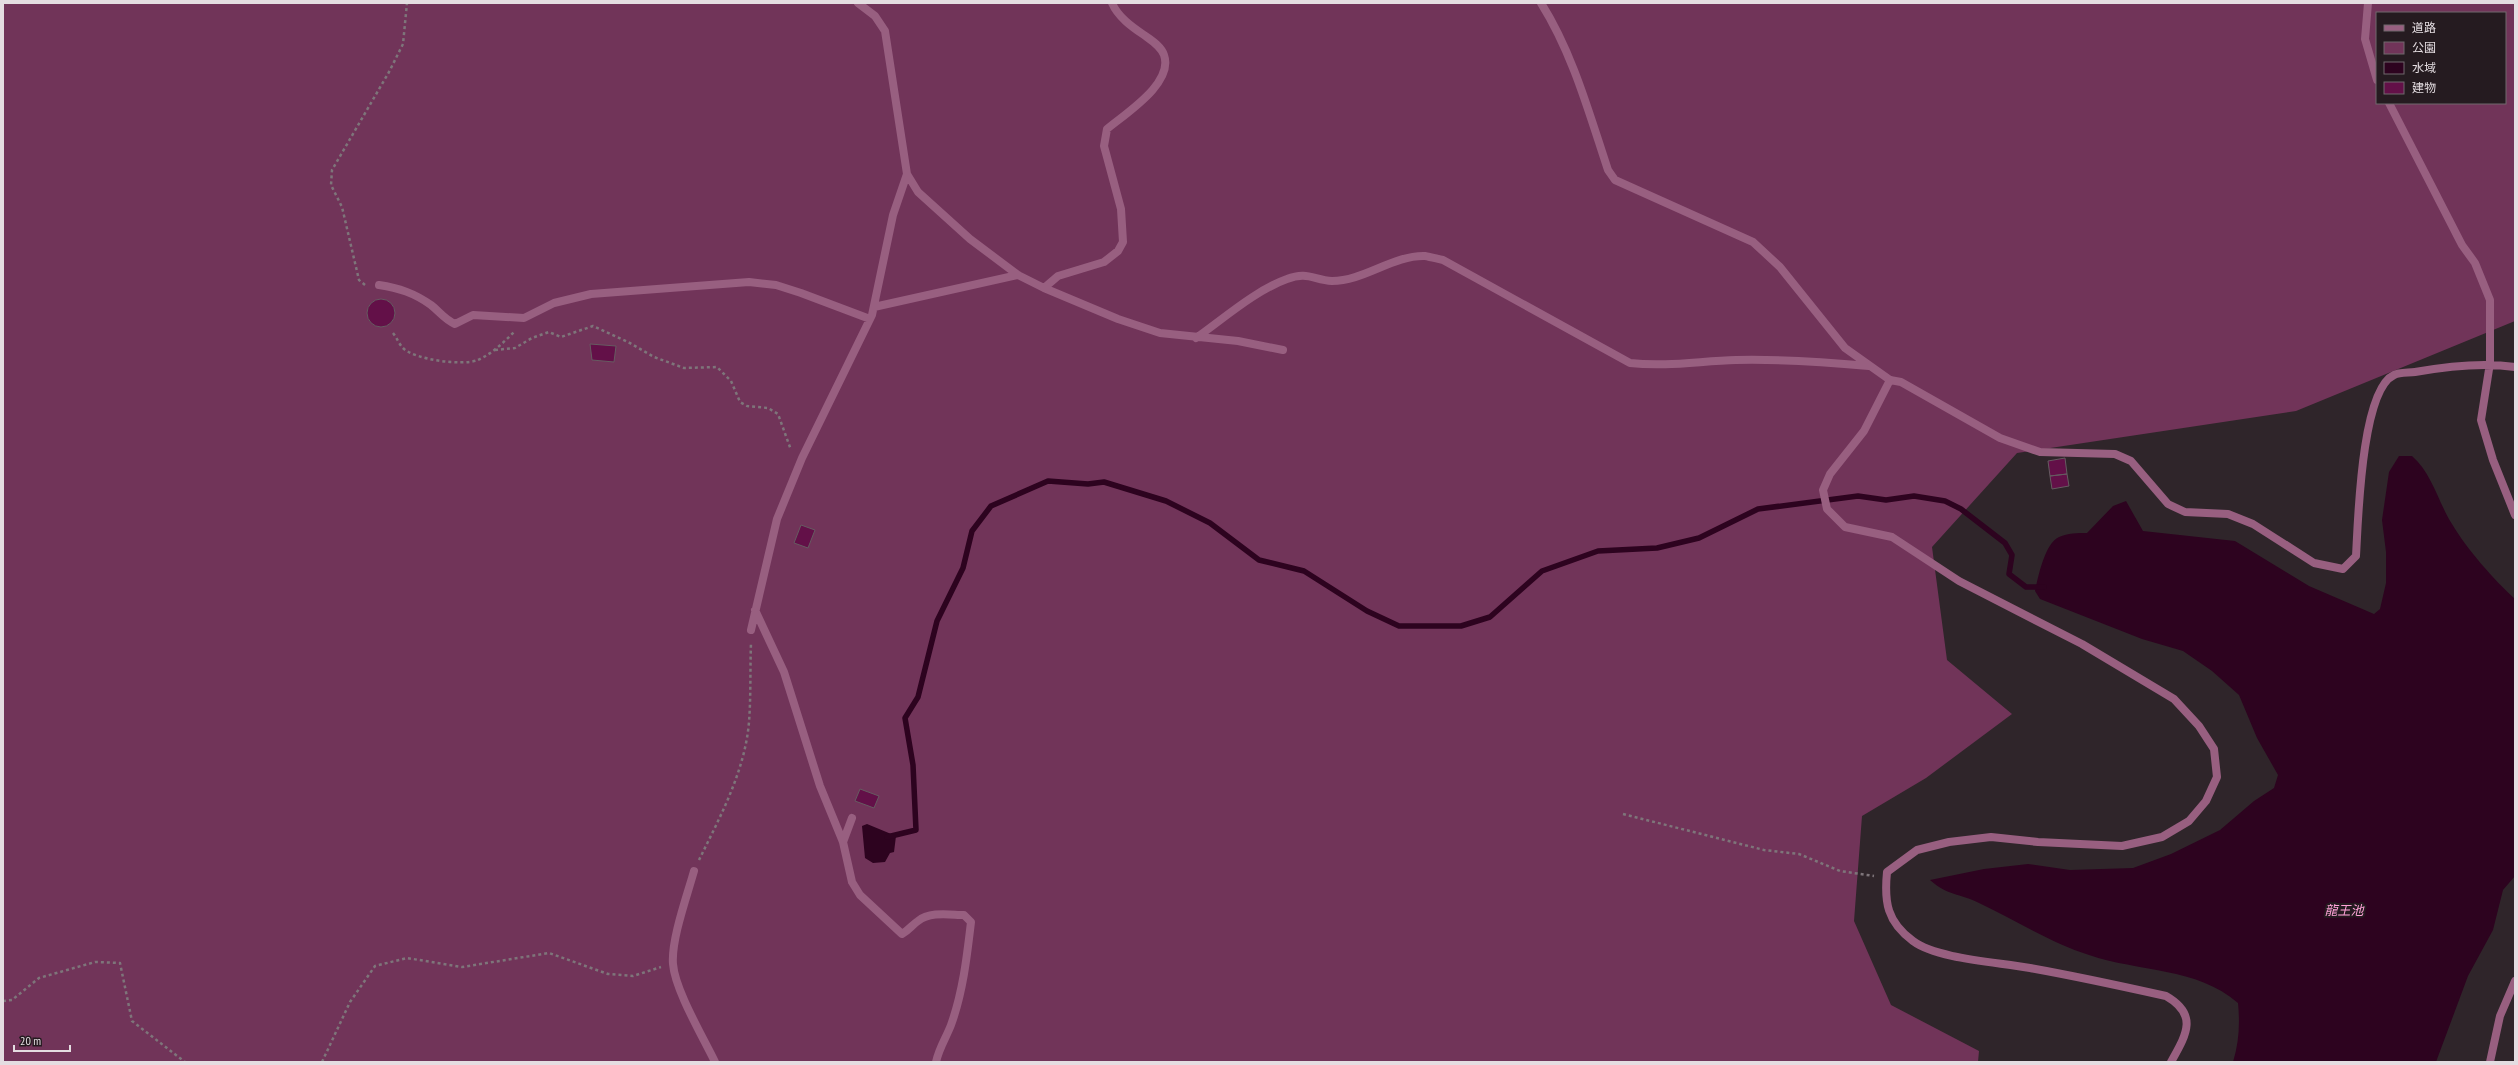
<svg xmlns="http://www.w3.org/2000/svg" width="2518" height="1065" font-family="'PT Sans Narrow','Noto Sans JP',sans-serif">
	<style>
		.green { fill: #713459; fill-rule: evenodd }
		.water { fill: #2d031f }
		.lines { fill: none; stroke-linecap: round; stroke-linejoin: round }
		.stream { stroke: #2d031f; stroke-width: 5.5 }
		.building { fill: #631048; stroke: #665b61 }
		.path { stroke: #7e757a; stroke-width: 2.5; stroke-dasharray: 3 3; stroke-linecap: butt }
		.service { stroke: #985f80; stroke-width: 8 }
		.minor { stroke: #985f80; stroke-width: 8 }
		.labels { text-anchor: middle; stroke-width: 4; stroke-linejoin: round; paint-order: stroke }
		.water-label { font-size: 13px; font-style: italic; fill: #ffa2d8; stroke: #251b20 }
	</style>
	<rect width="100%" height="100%" fill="#2f252a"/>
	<path class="green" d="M3,3H2515V321L2296,411L2017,453L1932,547L1947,660L2012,714L1926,778L1862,816L1854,921L1891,1005L1979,1051L1978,1062H3ZM2377,13H2505V103H2377Z"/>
	<path class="water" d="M2399,456H2412C2432,473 2438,502 2452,524C2466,548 2494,580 2515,599V876L2503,890L2493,930L2468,976L2436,1062H2233C2239,1042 2240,1024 2238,1003C2197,967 2138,972 2089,955C2051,943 2015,920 1979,903C1959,893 1948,896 1930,880L1984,869L2028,864L2070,870L2133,868L2171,854L2220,830L2254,801L2274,788L2278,775L2257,738L2239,695L2212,671L2183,651L2142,639L2040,599L2035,591C2038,577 2045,543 2059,537C2068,533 2077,533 2087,533L2113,506L2126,501L2143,531L2235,541L2309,586L2374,614L2380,609L2386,583V552L2382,520L2389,472Z
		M867,824L896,836L894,852L890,853L885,862L873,863L865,858L862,826Z"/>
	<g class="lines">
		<path class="stream" d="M887,837L916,830L913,765L905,718L918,697L937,621L963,568L972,531L991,506L1048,481L1088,484L1104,482L1166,501L1210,523L1259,560L1304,571L1367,611L1399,626H1461L1490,617L1542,571L1598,551L1657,548L1699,538L1758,509L1858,496L1886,500L1914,496L1945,501L1961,509L2005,543L2012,555L2009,574L2026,587H2044"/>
	</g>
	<path class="building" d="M367 313a14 14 0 1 1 28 0a14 14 0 1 1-28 0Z
		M590,344L616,346L614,362L592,360Z
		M2065,458L2067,474L2050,476L2048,461Z
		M2067,474L2069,486L2052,489L2050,476Z
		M801,525L815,530L808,548L794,543Z
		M860,789L879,796L874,808L855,801Z"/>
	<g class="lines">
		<path class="path" d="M365,285L359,280L342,207L331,185L332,170L389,72L403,44L407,3
			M393,333C397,338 399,344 403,348C415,360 463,366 478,360C493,353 504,342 515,331
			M495,350L515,348L532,338L549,332L561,337L593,326L628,342L654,357L684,368L717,367L731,381L740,402L747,406L768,408L778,414L791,450
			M1623,814L1764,850L1799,854L1840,871L1874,876
			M699,860C720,817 745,771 749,722C751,696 750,669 751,643
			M3,1001L12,1000L39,978L95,962L120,963L132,1021L185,1062
			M322,1062L350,1002L375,966L407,958L462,967L549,953L608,974L633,976L661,967"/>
		<path class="service" d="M858,3L875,16L885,31L907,174L918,192L970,239L1018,275L1044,288L1118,319L1160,333L1238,341L1283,350
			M1541,3C1573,54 1589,113 1608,170L1615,180L1753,242L1780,267L1845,348L1890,380
			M379,285C399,288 414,293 431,305C440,312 444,319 455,324L473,315L524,318L554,303L591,294L749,282L776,285L801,293L870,319
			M1044,288L1058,276L1104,262L1118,251L1123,242L1121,209L1104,146L1107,129C1126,113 1174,83 1164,55C1161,46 1151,40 1144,35C1132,27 1118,17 1112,3
			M874,307L1018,275
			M1196,338C1223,319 1256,290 1287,279C1307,271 1314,280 1332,281C1364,281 1393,255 1425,256C1431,257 1438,259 1443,260L1630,363C1666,367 1700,361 1736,360C1780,359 1825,362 1869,366
			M755,610L784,672L820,786L843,842L852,882L860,895L902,934C909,930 912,925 918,921C930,911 951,915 964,915L971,922C967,956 963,992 951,1025C946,1038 939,1048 936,1062
			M751,630L777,519L802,458L872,315L893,215L907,174
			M843,842L852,818
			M694,871C687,896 671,940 673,964C675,990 703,1037 715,1062"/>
		<path class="minor" d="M2368,3L2365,39L2377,80
			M2389,103L2462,245L2475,263L2490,300V363L2481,420L2493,460L2515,515
			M2171,1062C2186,1035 2199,1015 2166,996C2121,986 2075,976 2030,968C1998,962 1937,959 1913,941C1887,922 1884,902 1887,872L1917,850L1949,842L1991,837L2038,842L2122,846L2162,837L2189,821L2206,801L2217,777L2214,749L2199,726L2174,699L2082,644L1959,581L1892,537L1845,527L1827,509L1823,490L1830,474L1864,431L1890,380L1901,382L2000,438L2040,452L2115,454L2131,461L2168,504L2185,512L2228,514L2253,524L2314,563L2343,569L2356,556C2358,523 2361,390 2394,375C2399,372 2409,373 2415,372C2448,366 2482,362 2515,367
			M2490,1062L2500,1016L2515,981"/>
	</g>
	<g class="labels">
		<g class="water-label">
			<text x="2344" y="915">龍王池</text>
		</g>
	</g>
	<rect width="2518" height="1065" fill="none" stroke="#e4dde1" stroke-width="8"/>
	<rect x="2376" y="12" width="130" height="92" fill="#251b20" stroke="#71696d"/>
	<rect x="2384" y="25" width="20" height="6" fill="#985f80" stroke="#71696d"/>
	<text x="2412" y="32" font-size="12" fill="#e4dde1">道路</text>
	<rect x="2384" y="42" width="20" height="12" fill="#713459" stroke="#71696d"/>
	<text x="2412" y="52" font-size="12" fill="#e4dde1">公園</text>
	<rect x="2384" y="62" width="20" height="12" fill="#2d031f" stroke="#71696d"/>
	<text x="2412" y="72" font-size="12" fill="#e4dde1">水域</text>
	<rect x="2384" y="82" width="20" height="12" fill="#631048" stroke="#71696d"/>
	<text x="2412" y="92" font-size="12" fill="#e4dde1">建物</text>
	<path d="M14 1045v6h56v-6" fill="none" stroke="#e4dde1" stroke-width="2"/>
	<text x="20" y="1045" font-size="12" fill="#e4dde1" stroke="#251b20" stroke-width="3" paint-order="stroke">20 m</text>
</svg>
